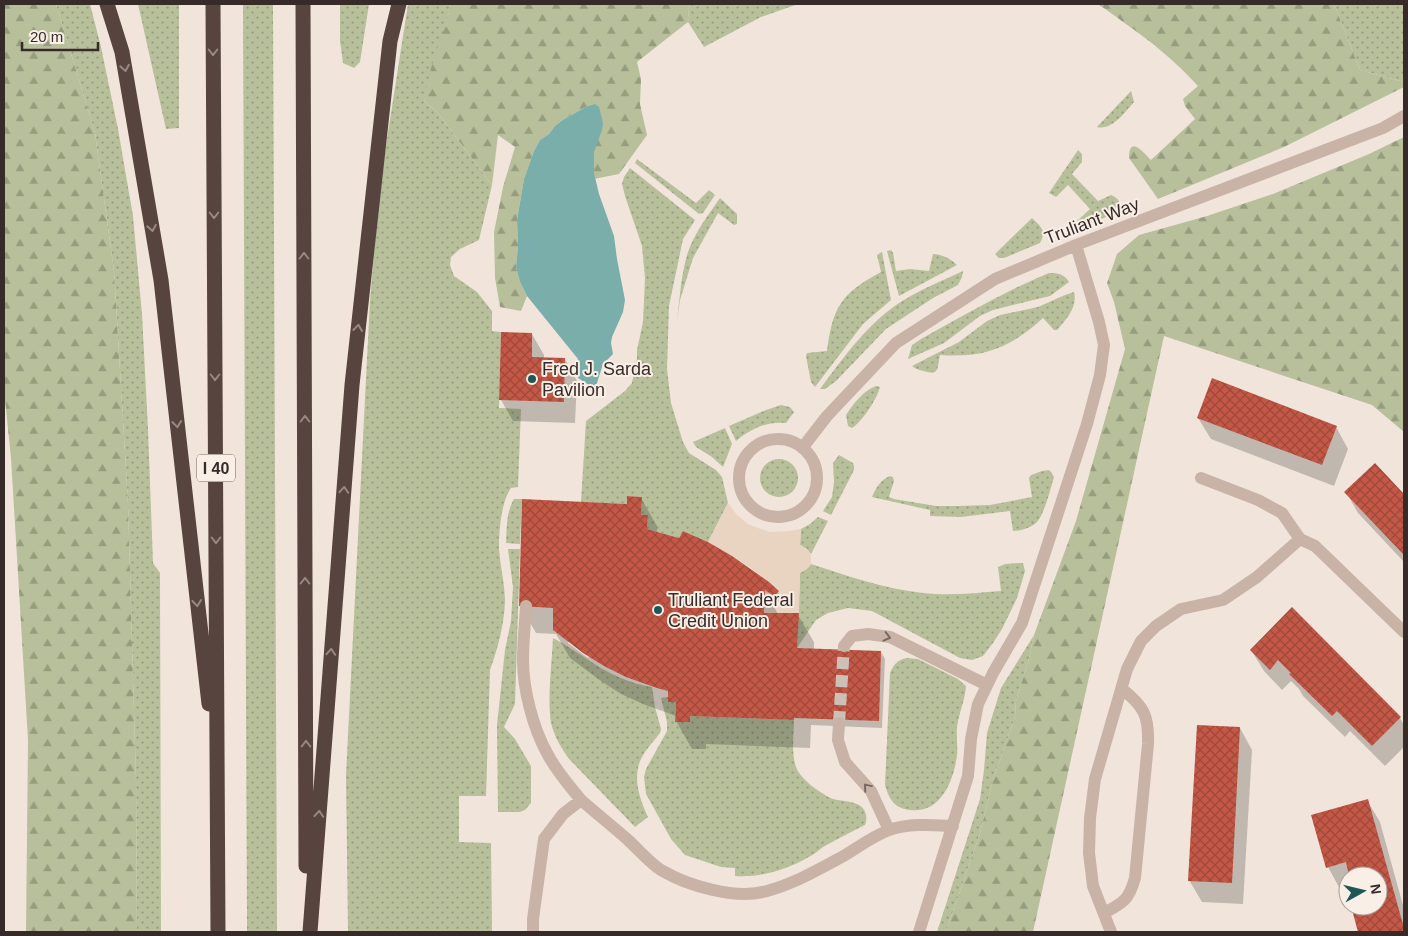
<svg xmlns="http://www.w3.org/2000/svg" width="1408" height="936" font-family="Helvetica,sans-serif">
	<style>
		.grass { fill: url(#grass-dots) }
		.forest { fill: url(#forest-firs) }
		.plaza { fill: #e9d4c2 }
		.water { fill: #7aaeab }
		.shadow { fill: #0003; fill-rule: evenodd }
		.building { fill: url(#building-cross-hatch) }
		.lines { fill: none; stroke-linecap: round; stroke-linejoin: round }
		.minor-tunnel { stroke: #ccc0b7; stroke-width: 12; stroke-dasharray: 12 6; stroke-linecap: butt }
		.minor { stroke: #c9b3a7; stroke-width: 12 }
		.highway { stroke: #57443f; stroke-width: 15 }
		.oneway { stroke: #988882 }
		.oneway2 { stroke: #786861 }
		.poi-dot { fill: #1e5755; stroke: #f9efe7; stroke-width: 2 }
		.labels { text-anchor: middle; stroke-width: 4; stroke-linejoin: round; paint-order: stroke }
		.shield { fill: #f9efe7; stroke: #706661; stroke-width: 1 }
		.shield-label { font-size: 16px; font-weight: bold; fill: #362b28 }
		.street-label { font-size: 18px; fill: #362b28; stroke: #f9efe7 }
		.poi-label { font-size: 18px; fill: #362b28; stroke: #f9efe7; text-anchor: start }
	</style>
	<defs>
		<pattern id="grass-dots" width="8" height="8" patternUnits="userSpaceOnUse" patternTransform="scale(1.25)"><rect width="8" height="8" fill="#b7c09b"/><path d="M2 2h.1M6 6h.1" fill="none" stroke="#969c7e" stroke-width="1.8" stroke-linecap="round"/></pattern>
		<pattern id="forest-firs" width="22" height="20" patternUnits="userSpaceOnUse" patternTransform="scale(1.25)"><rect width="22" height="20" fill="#b7c09b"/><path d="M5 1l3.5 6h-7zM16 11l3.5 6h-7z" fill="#969c7e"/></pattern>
		<pattern id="building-cross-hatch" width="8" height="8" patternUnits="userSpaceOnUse" patternTransform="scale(1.25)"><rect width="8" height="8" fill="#c45846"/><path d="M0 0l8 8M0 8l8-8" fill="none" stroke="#a0493a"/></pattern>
	</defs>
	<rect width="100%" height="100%" fill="#f1e5db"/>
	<path class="grass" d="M56,4H90L101,47L118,129L133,216L142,314L148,429L153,563L160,573L161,932H137L136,781L128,503L114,271L95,133Z
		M138,4H179V128L166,129Z
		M243,4H273L277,932H247Z
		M340,4H369L360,62L354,68L343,63L340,41Z
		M408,4H450L449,12L424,101L438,113L492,185L479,240L460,249L451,257L450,265L454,276L477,292L492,311V331L501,332L499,408L521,409L518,487L511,488C501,502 499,531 499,548C500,566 505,584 505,602C504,625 498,648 490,670L486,796H459V842L491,843L492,932H348L346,775L370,300L380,184Z
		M697,4H798L761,17L704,47L688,22L689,7Z
		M1334,4H1404V82L1360,70Z
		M1131,91L1134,102C1125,112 1112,131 1097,127Z
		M1078,150L1082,154V162L1072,174L1098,201L1111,195C1119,198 1121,203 1121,211L1084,226L1079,225L1077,221L1090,209L1068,185L1056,197L1049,193Z
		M637,159L696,203L709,190L715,195L703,213L699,214L635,163Z
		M630,168L695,220L683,239L669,306L667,369L671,403L683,442L689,453L716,470L722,477L728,503L708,542L683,531L679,538L647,529L648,516L641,515L642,497L627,496V504L581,502L586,421L625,391L632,383L637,358V350L643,322L645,278L642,246L625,196L622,184L624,177Z
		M720,198L737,214V224L734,225L718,213L693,258L680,300L677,321C680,297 681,274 688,252C695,232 709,214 720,198Z
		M1032,218C1041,227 1047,230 1040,243L1004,258H999L995,254Z
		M891,250L893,253L896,271L910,269L929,271L933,254C942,254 951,259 957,265L899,296L887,251Z
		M882,252L891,300L863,324L815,387L811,382L806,356L807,353L827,351C833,306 841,294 881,272L877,255Z
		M963,271L962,277L958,285L933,298L886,329L836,381L825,389H820C844,357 869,321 904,300C923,288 944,280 963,271Z
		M1049,273C1059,273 1064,274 1069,282L1050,296L993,310L980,316L944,343L908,359L912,345L921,339C963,316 1005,291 1049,273Z
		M1074,292C1078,307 1066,320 1057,330H1054L1043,318C1010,348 985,358 940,355C937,368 940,376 924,371C919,370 916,369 912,366L959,342L987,321L1000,315L1038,307L1065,295Z
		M876,386L880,387C877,399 862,422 852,428L848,426L846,415C853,404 864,390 876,386Z
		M781,405L790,407L794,412L786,423C766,421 751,429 736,441L729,426L766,410Z
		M725,428L732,444L723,467L712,457L696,447L693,442Z
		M839,455L853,463L854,466V470L831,515L823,511L832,497L834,482L833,463Z
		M760 478a19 19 0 1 1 38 0a19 19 0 1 1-38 0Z
		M1049,470L1051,472L1054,477C1051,487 1044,516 1036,523C1030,528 1020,531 1013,531L1010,511L961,517L930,516V510L872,497C876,488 880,480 890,476L893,477L894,481L889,497L894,499L936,506H957L990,505L1032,497L1029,478L1031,475L1042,471Z
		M514,499H522L520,544L506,543C507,527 506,513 514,499Z
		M818,517L828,521L811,554L807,549L800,545L801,529L810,524Z
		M508,549H520L515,704L504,727L515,739L531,766V803L525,810L520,812H498L497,725L505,650L511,621L513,587Z
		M1019,563H1023L1025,571L1017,598L1002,629L993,643L983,656L972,660L960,658L872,611L848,608L828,613L816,620L797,648L800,573L808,568L811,564C848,576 885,589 923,593C950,596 975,593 1001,591L998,567L1005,564Z
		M1034,635L1029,659L1016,701L1015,717L993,780L980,833L946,932H937L980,799L984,770L987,733L1001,688Z
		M553,638C565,644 576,652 587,659C605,672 630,684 652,687L655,707L661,729L660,733C654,741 645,750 641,759C632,778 640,800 648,817L635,827L570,760C562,750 554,736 551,723C547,699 552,662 553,638Z
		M907,658L918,659L958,679L966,686C965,700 959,713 957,727C956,736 958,746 957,755C954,780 941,814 910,810C894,808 889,799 885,785L890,673C894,664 897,660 907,658Z
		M668,697L669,702H676L675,722H690V716L794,720C794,735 791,752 796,767C800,779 821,794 833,799C841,801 852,801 859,805C866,809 868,818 865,825C851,832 837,839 823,847C818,851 813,855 807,858C786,870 759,878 735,876V868L721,867L685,855L671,839L646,794L644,777L646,769L667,731V722L661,698Z"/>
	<path class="forest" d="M4,4H56L95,133L114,271L128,503L136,781L137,932H26L28,740L11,458L4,390Z
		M450,4H697L689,7L688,22L637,62L641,79L640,104L647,135L619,174L594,179C593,168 592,157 595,146C598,138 601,131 603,123L586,107L564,119L555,126L549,134L540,140L534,151L524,179L517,220L518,246L516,267L520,282L527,296L521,311L500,307L495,278L494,232L503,187L515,147L498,135L492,185L438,113L424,101L431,68L449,12Z
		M1097,4H1334L1360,70L1404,82V87L1284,147L1158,199L1129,158C1129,134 1144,153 1151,160L1195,119L1185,106L1183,99L1198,86C1176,62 1151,41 1123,22C1115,16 1106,9 1097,4Z
		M1404,137V432L1372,405L1164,336L1033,932H946L980,833L993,780L1015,717L1016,701L1029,659L1034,635L1076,521L1125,349L1114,302L1107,283L1117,254L1139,235L1207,216L1273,194L1369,154Z"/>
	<path class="plaza" d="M728,503L737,515L748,524L758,528L770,532L789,531L801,529L800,545L807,549L811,554V564L808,568L800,573L799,613H764L765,590L774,596L779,591L769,582L745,564L708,542Z"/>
	<path class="water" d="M595,104L599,107L603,123L602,130L594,152V173L599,194L614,236L617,259L625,300L623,312L612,337L611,343L613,354L603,364L595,389L578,378L575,369L578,359L527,296L520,282L516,267L518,246L517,220L524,179L534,151L540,140L549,134L555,126L564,119L586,107Z"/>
	<path class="shadow" d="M532,334L544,355V359H565L577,381L575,423L513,421L501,400Z
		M1198,418L1336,427L1348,449L1334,486L1211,439Z
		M1375,464L1404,495V562L1358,513L1346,492Z
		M641,498L657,526V533L778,592L782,599L779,602L765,592L778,614L798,615L814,642V650L881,652L885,659L882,728L811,725L810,748L706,744V749H692L676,721V716L643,704L621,694L601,681L570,658L556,634L536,633L520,605L629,505ZM568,640L589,656L588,658L568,643Z
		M1292,609L1400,718L1404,725V747L1385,766L1350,731L1345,737L1303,696L1299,689L1291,681L1282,690L1264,671L1251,650Z
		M1240,728L1252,750L1243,904L1202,902L1189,880Z
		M1367,800L1380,822L1404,909V932H1360L1352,906H1378V876H1348V891L1347,887L1340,889L1328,867Z"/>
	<path class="building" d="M501,332L532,333V357L565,358L564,402L499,400Z
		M1212,378L1337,426L1322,465L1197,418Z
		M1375,463L1404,494V555L1344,492Z
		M627,496L642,497L641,515H648L647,529L679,538L683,531L708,542L732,556L769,582L779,591L774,596L765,590L764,613H799L797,648L881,651L879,721L794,718V720L690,716V722H675L676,702H668V691L657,688L626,677L604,666L583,653L553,630V608L519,606L522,499L627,504Z
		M1292,607L1401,717L1372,746L1337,711L1332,716L1289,674L1291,673L1278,660L1270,670L1250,650Z
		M1197,725L1240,727L1232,883L1188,881Z
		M1368,799L1404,928V932H1358L1351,906H1378V876H1349L1346,862L1326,868L1311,815Z"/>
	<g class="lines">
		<path class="minor-tunnel" d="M839,723L844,646"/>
		<path class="minor" d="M739 478a39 39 0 1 1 78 0a39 39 0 1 1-78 0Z
			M803,447L827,416L896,343L995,279L1076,245L1383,128L1404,116
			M1201,478L1258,500L1282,513L1300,539
			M526,606C525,624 523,642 523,660C523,689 533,728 547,753C556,771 569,785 581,800
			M844,646L852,636L868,634L890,637L987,685
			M839,723L838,740L845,762L871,791L889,830
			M1104,913C1123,903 1129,900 1135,878L1148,744C1149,716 1144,706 1122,689
			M533,932V919L544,839L563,814L581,800C596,813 612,826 627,839C638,849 650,863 661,870C688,886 736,900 767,891C793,884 816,871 840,858C856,849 871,837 889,830C910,823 932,825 953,826
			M919,932L968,776L971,739L978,704L993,673L1022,623L1087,424L1100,375L1104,345L1099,322L1076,245
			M1111,932L1093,886L1089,853L1090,818L1095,779L1127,669L1141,641L1156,626L1181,609L1223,600L1257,577L1300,539L1315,546L1404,632"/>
		<path class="highway" d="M107,4L122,52L161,280L209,704
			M213,4L218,932
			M303,4L306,866
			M310,932L352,385L390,41L399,4"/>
	</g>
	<defs><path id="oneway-chevron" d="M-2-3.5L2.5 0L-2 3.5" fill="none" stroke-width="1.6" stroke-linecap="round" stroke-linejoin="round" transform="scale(1.25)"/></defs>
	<g class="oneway">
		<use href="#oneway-chevron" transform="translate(213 52) rotate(90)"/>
		<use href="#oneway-chevron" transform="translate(125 68) rotate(80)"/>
		<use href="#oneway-chevron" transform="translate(214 215) rotate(90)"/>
		<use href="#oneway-chevron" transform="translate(152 228) rotate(80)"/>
		<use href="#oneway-chevron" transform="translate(304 256) rotate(-90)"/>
		<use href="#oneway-chevron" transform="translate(358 328) rotate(-84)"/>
		<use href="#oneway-chevron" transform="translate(215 377) rotate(90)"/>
		<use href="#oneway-chevron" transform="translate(305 419) rotate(-90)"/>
		<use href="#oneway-chevron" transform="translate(177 424) rotate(84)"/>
		<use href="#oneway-chevron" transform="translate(344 490) rotate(-86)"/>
		<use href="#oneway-chevron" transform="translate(216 540) rotate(90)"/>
		<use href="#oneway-chevron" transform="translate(305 581) rotate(-90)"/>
		<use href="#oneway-chevron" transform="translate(197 603) rotate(83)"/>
		<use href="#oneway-chevron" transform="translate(331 652) rotate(-86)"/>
		<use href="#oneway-chevron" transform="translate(306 744) rotate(-90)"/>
		<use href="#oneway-chevron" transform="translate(319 814) rotate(-86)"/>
	</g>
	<g class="oneway2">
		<use href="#oneway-chevron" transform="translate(887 637) rotate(14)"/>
		<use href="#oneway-chevron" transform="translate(867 787) rotate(-130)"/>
	</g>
	<g class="poi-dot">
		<circle cx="532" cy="379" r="5"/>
		<circle cx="658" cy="610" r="5"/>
	</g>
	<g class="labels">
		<rect class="shield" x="197" y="454.5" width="38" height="27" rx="4"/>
		<g class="shield-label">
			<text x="216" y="474">I 40</text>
		</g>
		<g class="street-label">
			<text transform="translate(1092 221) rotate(-21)" y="6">Truliant Way</text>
		</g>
		<g class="poi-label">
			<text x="542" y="375">Fred J. Sarda<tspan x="542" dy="21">Pavilion</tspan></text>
			<text x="668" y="606">Truliant Federal<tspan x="668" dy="21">Credit Union</tspan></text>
		</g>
	</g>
	<rect width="1408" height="936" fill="none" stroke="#362b28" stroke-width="10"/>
	<g transform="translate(1363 891) rotate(82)"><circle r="24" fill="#f9efe7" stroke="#aba19b"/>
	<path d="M0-4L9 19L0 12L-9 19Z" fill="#1e5755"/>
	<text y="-8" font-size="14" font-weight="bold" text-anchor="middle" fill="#362b28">N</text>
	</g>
	<path d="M22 42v8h76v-8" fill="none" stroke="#362b28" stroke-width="2.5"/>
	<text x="30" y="42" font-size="15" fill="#362b28" stroke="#f9efe7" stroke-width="4" paint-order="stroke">20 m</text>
</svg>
